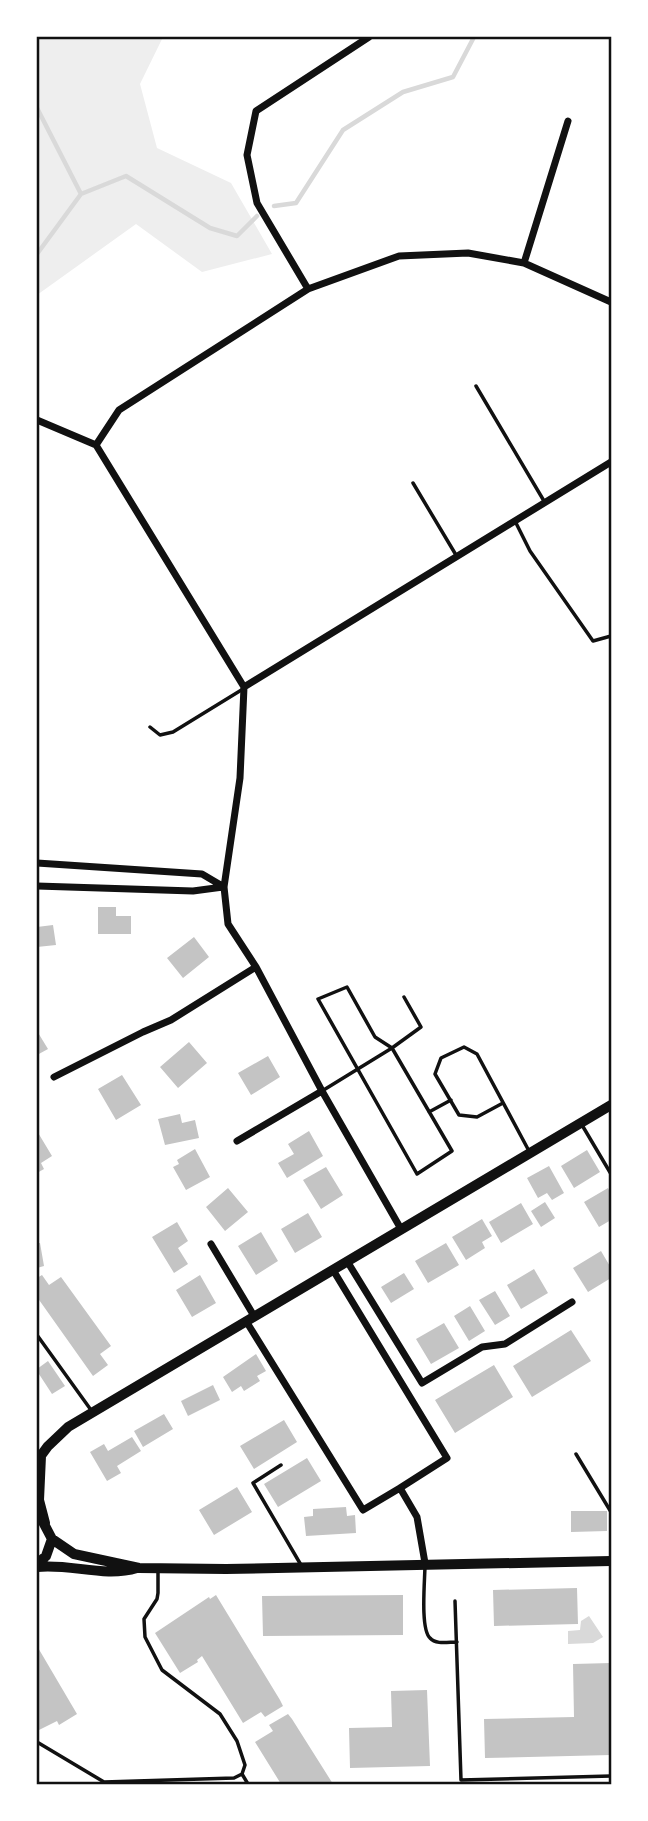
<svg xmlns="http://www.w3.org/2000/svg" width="648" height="1821" font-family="Arial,sans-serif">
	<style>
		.green { fill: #eee }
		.water { fill: #d9d9d9 }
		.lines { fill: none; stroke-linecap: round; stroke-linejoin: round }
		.stream { stroke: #d9d9d9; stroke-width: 4.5 }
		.building { fill: #c4c4c4 }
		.service { stroke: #111; stroke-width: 3.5 }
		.minor { stroke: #111; stroke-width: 7 }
		.tertiary { stroke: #111; stroke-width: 10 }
		.neatline { fill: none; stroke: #111; stroke-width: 2.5 }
	</style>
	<rect width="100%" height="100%" fill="#fff"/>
	<path class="green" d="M37,37H163L140,84L157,148L231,183L272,254L202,272L136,224L37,295Z"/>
	<path class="water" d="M589,1616L603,1637L593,1643L568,1644V1631L580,1630L581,1621Z"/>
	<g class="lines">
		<path class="stream" d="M37,108L81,194
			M274,206L296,203L343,130L403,92L453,77L474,37
			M37,254L81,194L126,176L210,228L237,236L257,216"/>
	</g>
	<path class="building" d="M98,907H116V916H131V934H98Z
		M53,925L56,945L37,947V927Z
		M194,937L209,957L183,978L167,958Z
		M37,1031L48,1049L37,1055Z
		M189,1042L207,1063L178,1088L160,1067Z
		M268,1056L280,1077L251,1095L238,1073Z
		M122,1075L141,1105L116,1120L98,1089Z
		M180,1114L182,1123L195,1120L199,1138L165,1145L158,1119Z
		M37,1131L52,1156L41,1163L44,1169L37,1173Z
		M309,1131L323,1156L287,1178L278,1163L294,1154L288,1144Z
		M195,1149L210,1177L186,1190L173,1167L179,1164L177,1160Z
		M587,1150L600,1172L574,1188L561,1166Z
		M549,1166L564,1193L552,1200L547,1193L538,1198L527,1178Z
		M326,1167L343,1195L321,1209L303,1180Z
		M228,1188L248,1212L225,1231L206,1207Z
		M608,1188L611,1194V1220L599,1227L584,1202Z
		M545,1202L555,1218L541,1227L531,1211Z
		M521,1203L533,1224L501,1243L489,1222Z
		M308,1213L322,1237L295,1253L281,1229Z
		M482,1219L492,1236L482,1242L485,1248L466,1260L452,1237Z
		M177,1222L188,1241L178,1248L188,1264L174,1273L152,1237Z
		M261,1232L278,1261L256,1275L238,1246Z
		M37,1243H40L44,1266L37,1268Z
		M446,1243L459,1265L428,1283L415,1261Z
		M601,1251L611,1268V1278L588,1292L573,1268Z
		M534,1269L548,1293L521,1309L507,1285Z
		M404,1273L414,1289L391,1303L381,1287Z
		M42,1275L49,1285L61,1277L111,1346L100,1354L108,1365L93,1376L37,1297V1278Z
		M200,1275L216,1303L192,1317L176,1290Z
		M495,1291L510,1316L495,1325L479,1300Z
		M470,1306L485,1331L469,1341L454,1316Z
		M444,1323L459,1348L431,1364L416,1339Z
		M571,1330L591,1361L532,1397L513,1366Z
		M256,1354L266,1371L257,1376L260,1381L244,1391L241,1386L232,1392L223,1377Z
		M48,1361L65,1386L52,1394L37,1371V1369Z
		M494,1365L513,1397L455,1433L435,1400Z
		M213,1385L220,1400L188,1416L181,1401Z
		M164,1414L173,1429L143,1447L134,1431Z
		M284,1420L297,1442L254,1469L240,1446Z
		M132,1437L141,1451L117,1466L121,1473L107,1481L90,1452L104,1444L108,1451Z
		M307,1458L321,1481L278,1507L264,1484Z
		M237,1487L252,1512L214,1535L199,1510Z
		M346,1507L347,1516L355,1515L356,1533L306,1536L304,1517L313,1516V1509Z
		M571,1511H607V1531L571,1532Z
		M577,1588L578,1624L494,1626L493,1590Z
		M216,1595L280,1700L283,1706L265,1717L261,1712L243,1723L202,1656L197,1660L198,1662L180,1673L155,1633L209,1597L210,1599Z
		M403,1595V1635L263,1636L262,1596Z
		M37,1646L77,1714L59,1725L57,1721L37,1731Z
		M611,1663V1755L485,1758L484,1719L574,1717L573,1664Z
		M427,1690L430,1766L350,1768L349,1728L392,1727L391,1691Z
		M288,1714L292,1719L333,1784H281L255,1742L273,1731L269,1725Z"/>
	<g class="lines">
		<path class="service" d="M476,386L544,501
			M413,483L456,555
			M515,521L530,551L593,641L611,636
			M150,727L160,735L173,732L243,689
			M347,987L375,1037L392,1048L452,1151L417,1174L318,999Z
			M322,1091L392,1048L421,1027L404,997
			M503,1103L477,1117L459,1115L435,1074L441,1058L464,1047L477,1054L529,1151
			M429,1112L451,1100
			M582,1125L611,1174
			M37,1335L91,1410
			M576,1454L611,1512
			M281,1465L253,1483L301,1565
			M425,1565C425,1579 420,1629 430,1638C436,1645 448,1642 457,1642
			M455,1601L461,1780L611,1776
			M37,1742L104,1782L234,1778L242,1774L245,1765L237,1741L220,1714L162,1670L145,1637L144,1619L157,1599L158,1593V1568
			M242,1774L248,1784"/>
		<path class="minor" d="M524,263L568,121
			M308,289L257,203L247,155L256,111L369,37
			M37,420L96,445L244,687L240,778L224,887L228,924L256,967L322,1091L401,1229
			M96,445L119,410L308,289L399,256L468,253L524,263L611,302
			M244,687L611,462
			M37,863L202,874L224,887
			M37,886L193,891L223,887
			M54,1077L143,1032L171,1020L256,967
			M237,1141L322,1091
			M211,1244L254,1316
			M347,1261L422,1383L482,1347L505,1344L572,1302
			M333,1270L447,1458L400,1488L417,1517L425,1563
			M246,1321L363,1510L400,1488"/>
		<path class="tertiary" d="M41,1456L39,1500L45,1523
			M37,1461L48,1446L68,1427L611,1105
			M52,1539L74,1554L139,1568L226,1569L611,1561
			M37,1564L46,1556L52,1539L42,1520
			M37,1567C70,1563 104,1578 137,1568"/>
	</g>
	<rect width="648" height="1821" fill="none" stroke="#ffffff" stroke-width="77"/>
	<rect x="38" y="38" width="572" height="1745" class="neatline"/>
</svg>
